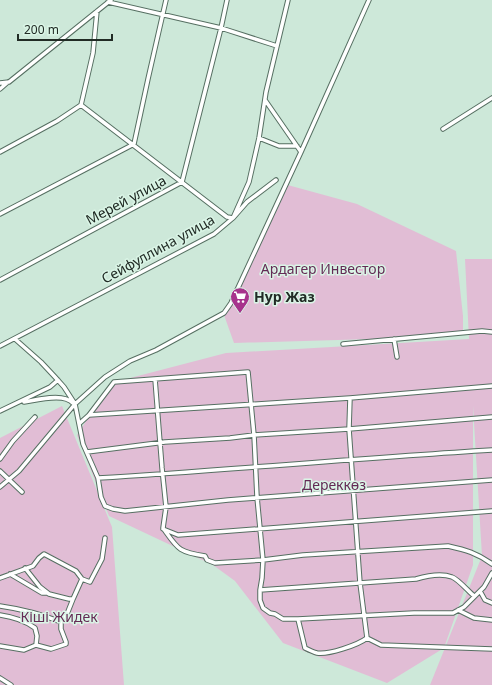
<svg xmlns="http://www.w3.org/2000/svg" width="492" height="685" font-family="'Noto Sans',sans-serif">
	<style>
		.green { fill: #e1bdd5 }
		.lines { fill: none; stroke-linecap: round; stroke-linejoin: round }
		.minor-casing { stroke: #566f62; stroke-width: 5.5 }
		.minor { stroke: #fff; stroke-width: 3.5 }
		.labels { text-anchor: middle; stroke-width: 3; stroke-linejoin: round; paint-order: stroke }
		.street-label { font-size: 14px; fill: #212b25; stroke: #daf5e6 }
		.park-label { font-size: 14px; fill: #642a55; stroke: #daf5e6 }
		.poi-label { font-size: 14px; font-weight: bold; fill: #212b25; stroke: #daf5e6; text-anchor: start }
	</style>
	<rect width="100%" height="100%" fill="#cde8d9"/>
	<path class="green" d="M284,184L357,204L456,251L463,316V333L405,338L234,343L224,315Z
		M465,259H492V685H430L482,556L473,406V565L444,648L387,683L283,643L235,581L213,565L109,516L77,435L111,383L226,353L469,339Z
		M62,406L112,527L124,685H0V438Z"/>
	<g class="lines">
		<defs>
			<path id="minor" d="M108,2L221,28L277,46
				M0,83L9,82L111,0
				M0,89L8,82
				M265,100L301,152
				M81,105L227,217L233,218L247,202L276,180
				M443,129L492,98
				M259,138L279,146H297
				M0,152L57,121L81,105L93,53L97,11
				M0,214L134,144L148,79L166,0
				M0,280L182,182L221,28L227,0
				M15,339L41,362L55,377L64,387L75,404L83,444L98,478L101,497L105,506L113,509L125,511L228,500L492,480
				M394,339L397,357
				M343,344L482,331L492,332
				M0,346L214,234L233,218L249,182L259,138L266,92L288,0
				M155,379L162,468L166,507L163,528C178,549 178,552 205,556L207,560L215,563L263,560L262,578L260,590V600L263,608L270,613L275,614L283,619H298L305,648C309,650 313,652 317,653C328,655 358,645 367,638
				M350,398L349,429L254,435L257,497L263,560L303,555L448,546C466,550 477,553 492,564
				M24,402C36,400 55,395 66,399C69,400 72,402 74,404
				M0,411L50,387L58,380
				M89,415L350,398L492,386
				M80,423L89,415L114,382L248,372L254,435L230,438L165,442L87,452
				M0,459L13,441L35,417
				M0,471L22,492
				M98,478C229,470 360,458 492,450
				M0,487L19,471L75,404L105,377L130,361L156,350L224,313L231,303L301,152L369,0
				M163,529L178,535L492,511
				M25,568L40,587L49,594L69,599H73L82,579
				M10,574L42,593H47
				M0,578L33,566L39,558L44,554L76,571L82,579L90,582L102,559L105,538
				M260,590L416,579C426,576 442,573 452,577C458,579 468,591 474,596
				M480,591L485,600L492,603
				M0,606C21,609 41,614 61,622
				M458,610L474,618L492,620
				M0,615C14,617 24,620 35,628L37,636L36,645L24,650L0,646
				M298,619L414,613H453L464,607L484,587L492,573
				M367,638L360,583L349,429L492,417
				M367,638L381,645L492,649
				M36,645L51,649L66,644V642L61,629V622L67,614L73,599
				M0,678L11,685"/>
		</defs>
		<use href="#minor" class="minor-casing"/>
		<use href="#minor" class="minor"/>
	</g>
	<defs>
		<symbol id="supermarket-pin" viewBox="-11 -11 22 30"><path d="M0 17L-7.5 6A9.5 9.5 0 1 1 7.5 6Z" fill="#a7338c" stroke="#daf5e6"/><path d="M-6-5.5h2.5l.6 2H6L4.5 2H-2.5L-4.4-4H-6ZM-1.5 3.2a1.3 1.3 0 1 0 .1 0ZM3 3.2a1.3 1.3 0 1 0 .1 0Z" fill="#fff"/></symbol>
	</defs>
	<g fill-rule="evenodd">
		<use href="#supermarket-pin" x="229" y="286" width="22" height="30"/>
	</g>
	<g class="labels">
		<g class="street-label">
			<text transform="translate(126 200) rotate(-28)" y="5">Мерей улица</text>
			<text transform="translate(158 249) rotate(-29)" y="5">Сейфуллина улица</text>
		</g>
		<g class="park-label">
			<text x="323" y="274">Ардагер Инвестор</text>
			<text x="334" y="490">Дереккөз</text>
			<text x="59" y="622">Кіші Жидек</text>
		</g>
		<g class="poi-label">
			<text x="254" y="302">Нур Жаз</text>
		</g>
	</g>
	<path d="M18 34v6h94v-6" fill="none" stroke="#212b25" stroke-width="2"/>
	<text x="24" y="34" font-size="12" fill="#212b25" stroke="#daf5e6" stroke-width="3" paint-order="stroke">200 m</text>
</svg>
